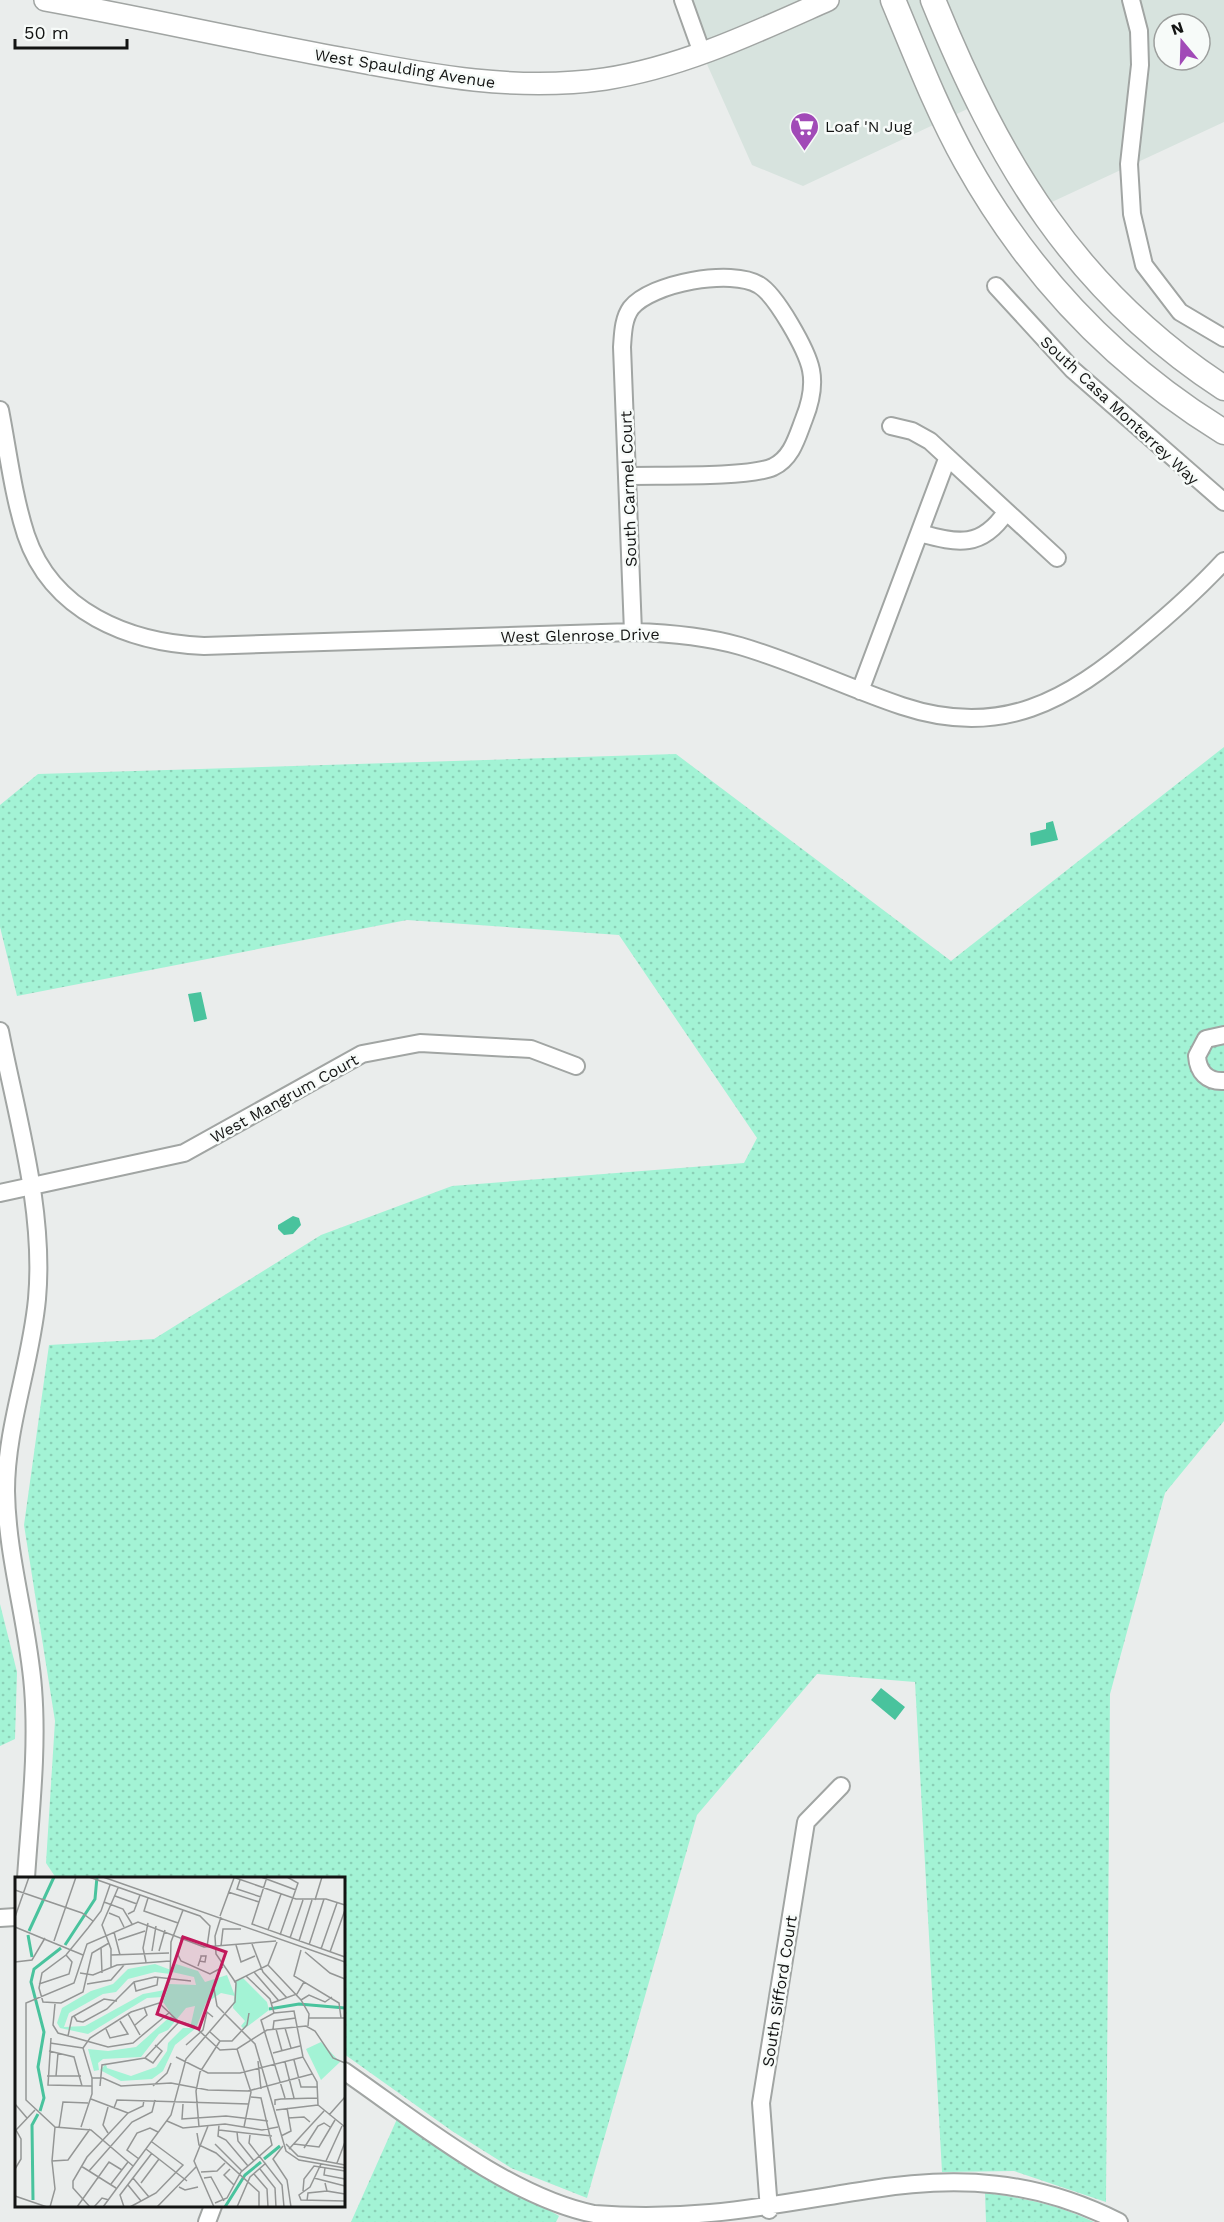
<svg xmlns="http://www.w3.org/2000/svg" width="1224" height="2222" font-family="'Work Sans',sans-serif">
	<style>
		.built { fill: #d7e3de; fill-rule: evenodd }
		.grass { fill: url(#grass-dots) }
		.water { fill: #49c39d }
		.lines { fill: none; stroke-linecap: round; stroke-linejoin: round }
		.minor-casing { stroke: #a1a5a3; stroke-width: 20 }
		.tertiary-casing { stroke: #a1a5a3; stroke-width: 24 }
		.secondary-casing { stroke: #a1a5a3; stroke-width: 27 }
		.minor { stroke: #fff; stroke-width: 16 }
		.tertiary { stroke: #fff; stroke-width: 21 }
		.secondary { stroke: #fff; stroke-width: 24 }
		.labels { text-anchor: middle; stroke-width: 5; stroke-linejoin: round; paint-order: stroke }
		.street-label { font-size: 16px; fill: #131413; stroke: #f7fbf9 }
		.poi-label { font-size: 16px; fill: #131413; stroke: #f7fbf9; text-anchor: start }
		.inset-river { fill: none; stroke: #49c39d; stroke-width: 3 }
		.inset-road { fill: none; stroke: #949695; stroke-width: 1.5 }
		.view { fill: #c2185b; fill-opacity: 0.15; stroke: #c2185b; stroke-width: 3 }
		.inset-edge { fill: none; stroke: #131413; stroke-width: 3 }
	</style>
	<defs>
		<pattern id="grass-dots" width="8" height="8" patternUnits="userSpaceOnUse" patternTransform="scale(1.5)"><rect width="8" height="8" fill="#a3f3d5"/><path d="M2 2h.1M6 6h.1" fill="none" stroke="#8bcfb6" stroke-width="1.8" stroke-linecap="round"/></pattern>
	</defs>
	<rect width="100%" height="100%" fill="#eaedec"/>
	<path class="built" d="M683,0H1224V122L1039,208L978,104L803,186L752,165L702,53ZM1164,24H1200V60H1164Z"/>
	<path class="grass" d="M1224,747V1421L1165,1493L1110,1694L1106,2202L1014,2171L942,2172L915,1682L817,1674L697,1815L587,2198L511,2168L452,2131L344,2054V1878H56L46,1863L55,1721L24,1525L49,1345L154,1339L321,1235L452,1186L744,1163L757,1138L619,935L407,920L17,996L0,927V805L38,774L676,754L951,961Z
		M0,1604L17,1672L15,1739L0,1746Z
		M397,2119L559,2216L556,2222H351Z
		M985,2193C1024,2198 1059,2205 1094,2222H986Z"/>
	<path class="water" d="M1053,821L1058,840L1031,846L1030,833L1046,829V823Z
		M201,992L207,1019L194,1022L188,994Z
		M293,1216L299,1218L301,1225L293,1234L284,1235L278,1229V1225Z
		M881,1688L905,1707L895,1720L871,1700Z"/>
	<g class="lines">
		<defs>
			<path id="minor" d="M683,0L702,53
				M1131,0L1139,31L1140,65L1129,164L1132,214L1144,265L1180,312L1224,338
				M996,286L1073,370L1224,502
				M0,410C8,451 13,495 26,535C52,612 129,643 204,646L633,632C669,633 705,636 740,646C795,662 848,688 902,706C1001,739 1067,701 1141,638C1170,614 1198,589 1224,561
				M891,426L912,431L930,441L1057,558
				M627,476C659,475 748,478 773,467C792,458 797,437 804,419C810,404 814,385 811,370C807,350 776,295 759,285C732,268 651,283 631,308C623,319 623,334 622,347L633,632
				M920,533C958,544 982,548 1006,512
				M860,691L947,459
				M0,1031C17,1118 45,1210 37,1299C31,1364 6,1426 6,1491C7,1559 28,1622 33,1688C38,1751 30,1816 26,1878
				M1224,1035L1206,1039L1197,1056C1198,1072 1207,1082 1224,1081
				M0,1193L184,1153L362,1054L420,1043L531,1049L576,1066
				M0,1918L16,1917
				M344,2071C415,2120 509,2197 594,2214C698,2222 769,2205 867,2190C958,2175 1036,2180 1119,2222
				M769,2210L761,2103L806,1822L841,1786
				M207,2222L213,2206"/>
			<path id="tertiary" d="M45,0C144,18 241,40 340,58C429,75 515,92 605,79C683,67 756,32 828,0"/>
			<path id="secondary" d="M893,0C916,55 937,110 966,162C1028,273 1115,365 1224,432
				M933,0C999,162 1074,290 1224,388"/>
		</defs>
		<use href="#minor" class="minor-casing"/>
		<use href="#tertiary" class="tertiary-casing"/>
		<use href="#secondary" class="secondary-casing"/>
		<use href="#minor" class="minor"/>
		<use href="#tertiary" class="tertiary"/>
		<use href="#secondary" class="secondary"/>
	</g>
	<defs>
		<symbol id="supermarket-pin" viewBox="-11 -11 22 30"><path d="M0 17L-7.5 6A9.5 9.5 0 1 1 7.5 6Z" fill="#a14ab7" stroke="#f7fbf9"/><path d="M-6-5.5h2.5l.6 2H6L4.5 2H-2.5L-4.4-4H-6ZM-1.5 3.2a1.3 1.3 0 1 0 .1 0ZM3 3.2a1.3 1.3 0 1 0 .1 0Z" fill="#fff"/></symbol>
	</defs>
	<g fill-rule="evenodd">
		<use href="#supermarket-pin" x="788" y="110" width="33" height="45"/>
	</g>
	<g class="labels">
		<g class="street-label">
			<text transform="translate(405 68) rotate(9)" y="6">West Spaulding Avenue</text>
			<text transform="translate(1120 410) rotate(43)" y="6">South Casa Monterrey Way</text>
			<text transform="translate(628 489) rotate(-92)" y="6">South Carmel Court</text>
			<text transform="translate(580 635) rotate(-1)" y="6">West Glenrose Drive</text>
			<text transform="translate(284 1098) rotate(-29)" y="6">West Mangrum Court</text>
			<text transform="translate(779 1991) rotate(-81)" y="6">South Sifford Court</text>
		</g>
		<g class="poi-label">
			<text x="825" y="132">Loaf 'N Jug</text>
		</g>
	</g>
	<g transform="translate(15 1877)">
		<rect width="330" height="330" fill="#eaedec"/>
		<path d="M140,87L156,93L155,97L140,95L113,102L101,115L88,117L54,136L49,150L70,149L128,117L150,113L148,120L132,121L73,157L45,151L42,146L47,131L76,114L98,107L113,92ZM161,87L183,94L190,105L212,98L220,119L206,116L191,126L181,151L160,168L148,194L137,202L106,204L85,193L91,187L92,191L116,199L141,190L152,174L153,166L168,151H175L180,129L171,131L153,153L144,157L126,180L88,182L83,186L84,193L79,194L73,172L93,174L121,170L157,138L148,125L154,107L181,108L179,100L157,95Z" fill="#a3f3d5"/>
		<path d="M228,101L252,125L254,133L229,152L226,149L230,144L218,131L221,104ZM306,165L325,185L306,203L291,172Z" fill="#a3f3d5"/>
		<path class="inset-river" d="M14,54L39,0M13,58L17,80M50,68L80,22L82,0M254,132L284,127L330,131M25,234L29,221L23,190L29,155L16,105L19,92L46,71M249,282L265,269M18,323L17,248L23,237M210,330L230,298L246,285"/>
		<path class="inset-road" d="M74,0L185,39L195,49L192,70M88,0L330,85M218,0L281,22H311L330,28M246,0L281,13M252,0L237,47L330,80M225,3L222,12L246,20M0,13L67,36L78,44M213,15L244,25M100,19L122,27M133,21L129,34L163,46M300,23L307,0M89,25L108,32L117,47M94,36L104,40L109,50M113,37L119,34L125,18M205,39L219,1M0,40L14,0M0,50L68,78M253,53L266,17M99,55L105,78M265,58L283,6L272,0M167,59L163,78L166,84L195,97L208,90M275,61L288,23M103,63L130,54M39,64L61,0M284,64L297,23M94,66L77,76L68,115L46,126L28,125L24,111L27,96L51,78L73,51L86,34L95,8M237,67L248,95L272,121M221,68L226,85L240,79M294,68L309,22M206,69L208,52H226M86,70L87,96M306,72L322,26M286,73L279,99L324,126L326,141M137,74L141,49M144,74L150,53M290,75L315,96L330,102M315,75L330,33M96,78L154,76M0,85L17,83L30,61M131,85L128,71L133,46M253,88L286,123L294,137L293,149M253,88L262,65M183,89L186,80V79H191L190,85L184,84M96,91V72L87,48L103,11M239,95L264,124M65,96L78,98L102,88L155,84M231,99L255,122L259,136M119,105L121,114L142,108L143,100M219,105L253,88M24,107L54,97L57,85L51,78M72,107L96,103L109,88M199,112L202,129L209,136M286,123L294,118L310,125L317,120M257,126L282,117L289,105M40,127L38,148L43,156L93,170L118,166L155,135M146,127L155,102L156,65L168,33M113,137L125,158M210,137L240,167L271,274L284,283L330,291M59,139L62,144L68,145L92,132L119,105L140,100L176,104M294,141H330M120,148L132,138L129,130M270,151L276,171M91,152L95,161L113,157L105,144M258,152L259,144L281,141M261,152L267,174M195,155L205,164H217L232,148L234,136M53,159L57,140L89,122L102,124M36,161L33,208L77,209M35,166L68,171M171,168L188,153L192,135L198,140M68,171L75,161L116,135L144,126L163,144L179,149L205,173L222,172L252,153L291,149L300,154L318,181L330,186M222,172L236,215L229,250M34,174L59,180L67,209M258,176L285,169M161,180L193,196H225L288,180M130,181L164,145M130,181L138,186L147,174L140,168M279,183L286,210H302M243,184L246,212M270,185L279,221M32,199H66M41,199L43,176M77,201H88L106,209L156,206L193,213L233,214L297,197M85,209L87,188L130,181M138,209L152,196L156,186M270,221L246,143L259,136L279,134L288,180L302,205L303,228L330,250M76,222L113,236M0,227L12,241M168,227L167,242L211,239L253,244M260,228V223L266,222L302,221M93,230L88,248L93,256M99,231L102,223L234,227M261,233L303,228M314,238L330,220M273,241L289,240L295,245M152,244L168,251L210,247L247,253L263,250M204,248L203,259L211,263L233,289M193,249L179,284L199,330M66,250L77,217V201L68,171M184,250L181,214L185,195L205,164M44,251L48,225L73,226M1,253L20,233M204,253L257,259M222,255L223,264L239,284M182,256L184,268L201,276L244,315V330M235,258L234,266L267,308L269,330M266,259L276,254L272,231M200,267L227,294M271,267L283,279L330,288M279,267L304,270L320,243M268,269L258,282L272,303L276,330M289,271L303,249L309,246L315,250M131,272L172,304M274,272L309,234M124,282L112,273L122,256L135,251L143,255M37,284L53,283L75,252M311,284L327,249M322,286L330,265M306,287L295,310L284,318L286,323L330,324M66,289L101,311M118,289L76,253L40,250L11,223V126L59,106L72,67L123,45L189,70L261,64M310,291L309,298L330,302M0,292L6,282V262L1,253M215,292L209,298L219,308M245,292L260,311L261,330M74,294L117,245L137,235L140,223M186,295L202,294L210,286M239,297L252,312L253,330M118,301L134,320M189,301L196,300L209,324M299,301L330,309M126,306L144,282M310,306L312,314L330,317M96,307L113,285M113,308L126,324M164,310L170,313L183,310M288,314L289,302L299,289L330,294M0,319L32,330M292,324L293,316L312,314M200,326L212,321L226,295L257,268L246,221L236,220M35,330L40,312L37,284L40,250M62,330L94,285L107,293M75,330L58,311V304L72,280L113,236L128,229L129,223M79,330L87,321L94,323M88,330L156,238L171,182L220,125L221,106L201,77L200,59L206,40M109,330L105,318L137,276M115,330L141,316L168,288L137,265M142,330L181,290M222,330L235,300L251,286"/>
		<path class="view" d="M168,60L211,75L184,152L142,137Z"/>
		<rect width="330" height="330" class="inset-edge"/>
	</g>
	<g transform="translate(1182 42) rotate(341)"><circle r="28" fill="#f7fbf9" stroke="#9c9f9d" stroke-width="1.5"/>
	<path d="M0-4.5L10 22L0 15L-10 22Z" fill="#a14ab7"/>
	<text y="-9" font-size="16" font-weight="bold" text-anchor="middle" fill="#131413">N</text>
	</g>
	<path d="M15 39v9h112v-9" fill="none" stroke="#131413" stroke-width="3"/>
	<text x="24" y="39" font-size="18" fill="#131413" stroke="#f7fbf9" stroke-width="4.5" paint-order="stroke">50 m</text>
</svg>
